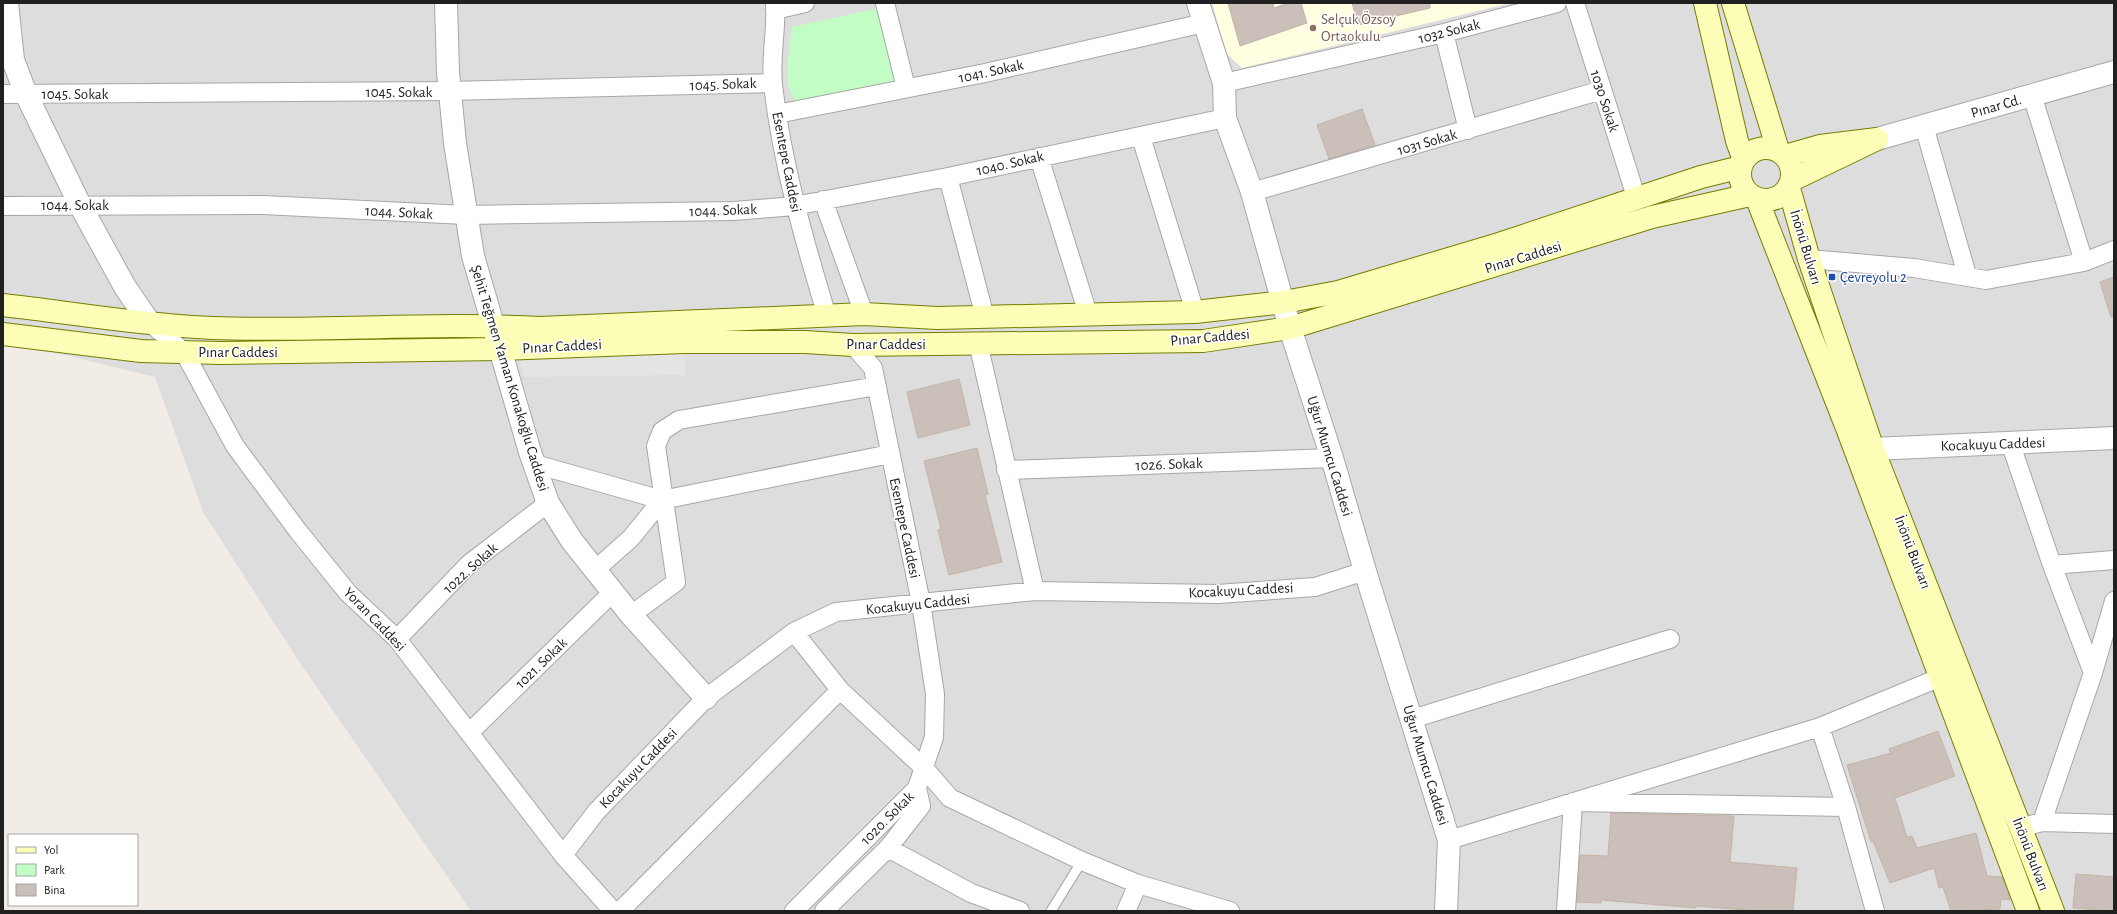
<svg xmlns="http://www.w3.org/2000/svg" width="2117" height="914" font-family="'Alegreya Sans',sans-serif">
	<style>
		.residential { fill: #dedddd }
		.education { fill: #fffee1 }
		.park { fill: #c1fdc4 }
		.parking { fill: #e4e4e4 }
		.building { fill: #cabfb9; stroke: #c4b3a7 }
		.lines { fill: none; stroke-linecap: round; stroke-linejoin: round }
		.service-casing { stroke: #a7a7a7; stroke-width: 11 }
		.minor-casing { stroke: #a7a7a7; stroke-width: 20 }
		.tertiary-casing { stroke: #a7a7a7; stroke-width: 24 }
		.secondary-casing { stroke: #747e00; stroke-width: 24 }
		.service { stroke: #fff; stroke-width: 9 }
		.minor { stroke: #fff; stroke-width: 18 }
		.tertiary { stroke: #fff; stroke-width: 22 }
		.secondary { stroke: #fcfeb7; stroke-width: 22 }
		.education-dot { fill: #8d6e63; stroke: #fff; stroke-width: 1.5 }
		.transit-dot { fill: #1a4fb4; stroke: #fff; stroke-width: 1.5 }
		.labels { text-anchor: middle; stroke-width: 3; stroke-linejoin: round; paint-order: stroke }
		.education-label { font-size: 15px; fill: #785e54; stroke: #fff; text-anchor: start }
		.street-label { font-size: 15px; fill: #202020; stroke: #fff }
		.transit-label { font-size: 15px; fill: #164399; stroke: #fff; text-anchor: start }
	</style>
	<rect width="100%" height="100%" fill="#f1ede6"/>
	<path class="residential" d="M3,3H2114V911H471L296,657L203,512L155,377L3,340Z"/>
	<path class="education" d="M1212,3H1511L1242,68L1227,54Z"/>
	<path class="park" d="M883,7L899,81L795,102L788,85V58L792,27Z"/>
	<path class="parking" d="M684,342L685,375L524,377L517,348Z"/>
	<path class="building" d="M1228,3H1273L1274,8L1288,3H1301L1307,23L1240,46Z
		M1352,3H1430V8L1358,25Z
		M1362,109L1375,145L1329,159L1317,125Z
		M2114,277V317H2111L2100,282Z
		M959,379L970,425L918,438L907,392Z
		M977,448L988,494L985,495L1002,562L949,575L938,530L941,529L924,461Z
		M1938,731L1955,776L1895,798L1907,837L1912,836L1917,848L1976,833L1987,876L2002,877L2007,889L2010,900L2001,899L2000,909L1951,911L1943,887L1939,888L1934,868L1890,883L1873,841L1871,842L1847,765L1891,753L1889,749Z
		M1611,813L1734,816L1730,862L1797,868L1793,911H1758L1696,906V908L1601,900V903L1577,902L1580,855L1608,856Z
		M2076,874L2114,877V911L2073,908Z"/>
	<g class="lines">
		<defs>
			<path id="service" d="M1051,911L1082,861"/>
			<path id="minor" d="M775,3C777,30 770,58 773,85C782,164 804,240 827,316
				M885,3L906,88
				M1575,3L1637,200
				M775,10L805,3
				M1444,33L1468,130
				M1224,83L1444,33L1557,3
				M3,94L450,91L773,83
				M2032,95L2084,262
				M777,114L985,73L1204,23
				M1924,126L1967,275
				M1141,137L1195,312
				M1039,157L1088,314
				M948,177L985,317
				M1252,192L1602,90
				M823,200L864,314
				M3,206L263,205L466,215L734,211L794,206L948,177L1225,118
				M1809,259L1914,268L1986,280L2084,262L2114,250
				M149,322L184,352L235,446L298,531L348,593L397,639L563,855L613,911
				M978,343L1035,591
				M2010,442L2052,565L2093,673
				M535,464L662,500
				M1006,470L1332,458
				M2052,565L2114,560
				M595,570L631,538L662,500L890,454
				M631,615L676,582L656,446L662,431L679,420L877,386
				M794,632L840,690L924,768L950,798L1082,861L1138,884L1230,911
				M397,639L469,564L548,503
				M1412,719L1670,639
				M1820,727L1846,807L1875,911
				M469,733L613,592
				M2042,822L2114,824
				M2020,828L2042,822L2093,673L2114,601
				M1449,840L1820,727L1941,677
				M888,848L971,893L1020,911
				M563,855L596,812L706,698L794,632L836,612L1035,591L1218,594L1315,587L1365,571
				M620,911L840,690
				M794,911L917,788L934,737L935,694L921,603L873,368L853,345
				M824,911L888,848L921,806L917,788
				M1126,911L1138,884
				M1566,911L1573,802L1846,807"/>
			<path id="tertiary" d="M7,3L13,60L26,94L80,205L125,287L149,322
				M446,3L448,72L455,143L473,256L530,452L548,503L572,541L631,615L706,698
				M1198,3L1224,83L1225,118L1252,192L1290,328L1332,458L1365,571L1449,840L1446,911
				M1877,139L2114,72
				M1873,449L2114,438"/>
			<path id="secondary" d="M1705,3L1737,141L1744,160
				M1733,3L1778,150
				M1740 174a26 26 0 1 1 52 0a26 26 0 1 1-52 0Z
				M1785,156L1820,146L1877,139L1792,180
				M1789,188L1809,259L1873,449L2053,911
				M1757,199L1847,428L2028,911
				M3,305C73,313 143,325 213,328C322,332 431,322 540,328L864,314L937,318L1195,312L1284,302L1338,292L1499,244L1701,177L1741,167
				M3,334L141,351L220,353L500,349L684,342H805L853,345L1203,341L1290,328L1652,217L1750,195"/>
		</defs>
		<use href="#service" class="service-casing"/>
		<use href="#minor" class="minor-casing"/>
		<use href="#tertiary" class="tertiary-casing"/>
		<use href="#secondary" class="secondary-casing"/>
		<use href="#service" class="service"/>
		<use href="#minor" class="minor"/>
		<use href="#tertiary" class="tertiary"/>
		<use href="#secondary" class="secondary"/>
	</g>
	<circle class="education-dot" cx="1313" cy="28" r="4"/>
	<rect class="transit-dot" x="1828" y="273" width="8" height="8" rx="2"/>
	<g class="labels">
		<g class="education-label">
			<text x="1321" y="24">Selçuk Özsoy<tspan x="1321" dy="17">Ortaokulu</tspan></text>
		</g>
		<g class="street-label">
			<text transform="translate(1449 31) rotate(-14)" y="5">1032 Sokak</text>
			<text transform="translate(991 71) rotate(-12)" y="5">1041. Sokak</text>
			<text transform="translate(723 84) rotate(-2)" y="5">1045. Sokak</text>
			<text x="399" y="97">1045. Sokak</text>
			<text x="75" y="99">1045. Sokak</text>
			<text transform="translate(1605 101) rotate(72)" y="5">1030 Sokak</text>
			<text transform="translate(1996 106) rotate(-16)" y="5">Pınar Cd.</text>
			<text transform="translate(1427 142) rotate(-16)" y="5">1031 Sokak</text>
			<text transform="translate(787 162) rotate(79)" y="5">Esentepe Caddesi</text>
			<text transform="translate(1010 163) rotate(-13)" y="5">1040. Sokak</text>
			<text x="75" y="210">1044. Sokak</text>
			<text transform="translate(723 210) rotate(-2)" y="5">1044. Sokak</text>
			<text transform="translate(399 212) rotate(3)" y="5">1044. Sokak</text>
			<text transform="translate(1806 247) rotate(73)" y="5">İnönü Bulvarı</text>
			<text transform="translate(1523 257) rotate(-17)" y="5">Pınar Caddesi</text>
			<text transform="translate(1210 337) rotate(-5)" y="5">Pınar Caddesi</text>
			<text x="886" y="349">Pınar Caddesi</text>
			<text transform="translate(562 346) rotate(-3)" y="5">Pınar Caddesi</text>
			<text x="238" y="357">Pınar Caddesi</text>
			<text transform="translate(510 378) rotate(73)" y="5">Şehit Teğmen Yaman Konakoğlu Caddesi</text>
			<text transform="translate(1993 444) rotate(-2)" y="5">Kocakuyu Caddesi</text>
			<text transform="translate(1330 456) rotate(73)" y="5">Uğur Mumcu Caddesi</text>
			<text transform="translate(1169 464) rotate(-2)" y="5">1026. Sokak</text>
			<text transform="translate(905 528) rotate(78)" y="5">Esentepe Caddesi</text>
			<text transform="translate(1913 552) rotate(69)" y="5">İnönü Bulvarı</text>
			<text transform="translate(470 568) rotate(-42)" y="5">1022. Sokak</text>
			<text transform="translate(1241 590) rotate(-3)" y="5">Kocakuyu Caddesi</text>
			<text transform="translate(918 604) rotate(-6)" y="5">Kocakuyu Caddesi</text>
			<text transform="translate(375 619) rotate(46)" y="5">Yoran Caddesi</text>
			<text transform="translate(541 663) rotate(-44)" y="5">1021. Sokak</text>
			<text transform="translate(1426 765) rotate(73)" y="5">Uğur Mumcu Caddesi</text>
			<text transform="translate(638 768) rotate(-46)" y="5">Kocakuyu Caddesi</text>
			<text transform="translate(887 818) rotate(-45)" y="5">1020. Sokak</text>
			<text transform="translate(2031 854) rotate(69)" y="5">İnönü Bulvarı</text>
		</g>
		<g class="transit-label">
			<text x="1840" y="282">Çevreyolu 2</text>
		</g>
	</g>
	<rect width="2117" height="914" fill="none" stroke="#202020" stroke-width="8"/>
	<rect x="8" y="834" width="130" height="72" fill="#ffffff" stroke="#a6a6a6"/>
	<rect x="16" y="847" width="20" height="6" fill="#fcfeb7" stroke="#a6a6a6"/>
	<text x="44" y="854" font-size="12" fill="#202020">Yol</text>
	<rect x="16" y="864" width="20" height="12" fill="#c1fdc4" stroke="#a6a6a6"/>
	<text x="44" y="874" font-size="12" fill="#202020">Park</text>
	<rect x="16" y="884" width="20" height="12" fill="#cabfb9" stroke="#a6a6a6"/>
	<text x="44" y="894" font-size="12" fill="#202020">Bina</text>
</svg>
